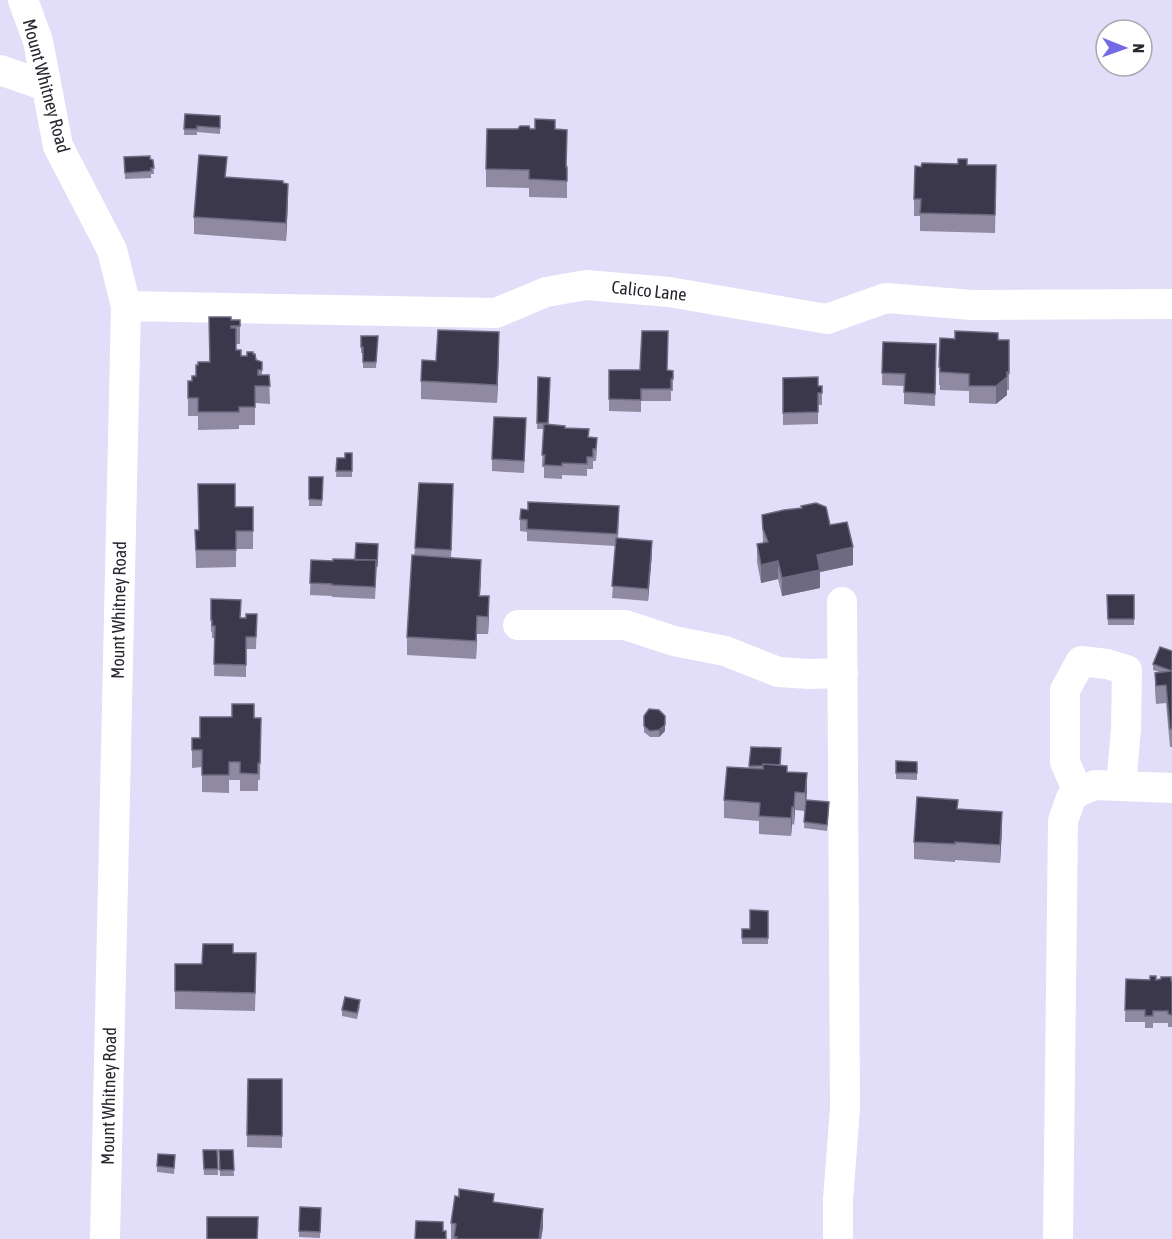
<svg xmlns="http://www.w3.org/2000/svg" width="1172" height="1239" font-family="'Asap Condensed',sans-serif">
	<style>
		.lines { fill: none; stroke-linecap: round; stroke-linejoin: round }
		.minor { stroke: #fff; stroke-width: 30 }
		.wall { fill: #8f8aa2 }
		.shaded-wall { fill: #6e6a80 }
		.building { fill: #3c384c; stroke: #6e6a80; stroke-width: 1.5 }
		.labels { text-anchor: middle; stroke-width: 6; stroke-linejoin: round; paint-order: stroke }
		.street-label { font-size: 18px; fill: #282730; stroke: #fff }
	</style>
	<rect width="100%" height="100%" fill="#e2ddf8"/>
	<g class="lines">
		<path class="minor" d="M23,0L38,41L58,146L112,250L126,306L105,1239
			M0,70L46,86
			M126,306L496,313L546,292L586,285L669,292L827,319L886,298L972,305L1172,304
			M518,625H625L674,641L725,651L778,672L810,674L843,673
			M1078,792L1065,762V690L1081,661L1107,664L1127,670L1126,729L1121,786
			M838,1239V1200L845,1108L842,602
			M1058,1239L1063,821L1071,798L1078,792L1095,785L1172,788"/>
	</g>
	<path class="wall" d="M185,114L220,116V134L197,132V135H184Z
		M518,129H555L567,167V198L529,197V188L486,187V169Z
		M124,157L153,160L154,174H151V178L125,179Z
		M967,165L996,183L995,233L920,231V216H914V199Z
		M227,177L283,183L288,202L286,241L194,234V217Z
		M209,317L231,320H240V344H236V350L241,356H247L253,354L256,360L262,362V375H269L270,404L255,403V425H239V429L198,430V416H188V381H192L209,362Z
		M361,336H378L376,368H363V353H361Z
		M998,340H1009V390H1007V395L996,404L969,403V391L940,390V385H939V367Z
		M883,342L936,344L935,406L904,404V386L882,385Z
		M499,350L497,403L421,399V381L436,361Z
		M609,370L673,371V391H671V401H641V412L609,411Z
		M538,377L548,424L565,428L589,437L597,450L596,461H593V469H587V476L562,475V479L544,478V467H542L543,429H537Z
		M783,378L818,386H822V405H818V424L783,425Z
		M526,418L524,473L492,471V459Z
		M352,453V477H336L337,458H345Z
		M309,477H323L322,506H309Z
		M453,496L451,558L481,577L480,596L489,614L488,634H477L476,659L407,655V637L415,548Z
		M235,507H253V549H236V567L196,568L195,530H198Z
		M762,515L830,525L853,565L820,572V588L782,596L778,579L761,583L757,562V544L763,543Z
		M619,518L618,539L652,553L648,601L612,598L616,546L527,541V532L520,531V519Z
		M378,544L375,599L332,597V596L310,595L311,560L333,561L355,560Z
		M1107,595H1134V625H1108Z
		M211,599L241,618H246L257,614L256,649H246V677L214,676L215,638H212V632H211Z
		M1172,651V747H1170L1166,703L1156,704L1155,690V673L1159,672L1153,670V664Z
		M644,716H665V731L659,737H650L644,732Z
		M254,718H261L260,780H258V791H240V780H229V793L202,792V767L192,768V738H200Z
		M751,747L780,765L807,791L806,808H829L827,831L804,828L805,811L795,810L794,825L792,824L791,836L759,834V821L724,818V800L749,768Z
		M896,761L917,762V780L896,779Z
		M958,809L1002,830L1000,863L955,860V862L914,859V842Z
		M768,911V944H742V929H750Z
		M233,953L256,971L255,1011L175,1009V964H202Z
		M1126,979L1172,981V1027H1168V1023H1153V1028H1145V1022H1125Z
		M360,1006L357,1019L342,1016V1010Z
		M248,1079H282V1148L247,1147Z
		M203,1150H217L218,1175H204Z
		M219,1150H233L234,1176H220Z
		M175,1161L174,1174L157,1172V1166Z
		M494,1202L543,1227L541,1239H451V1223Z
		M300,1207L321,1208L320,1238L299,1237Z"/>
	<path class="shaded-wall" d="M288,184V202L286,241V223Z
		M499,332V350L497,403V385Z
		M1007,377V395L996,404V386Z
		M652,541V553L648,601V589Z
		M853,547V565L820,572V588L782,596V578L817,555Z
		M481,560V577L479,614V596Z
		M778,561V579L761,583V565Z
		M489,596V614L488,634V617Z
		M477,616V634L476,659V641Z
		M665,725V731L659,737V730Z
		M807,773V791L805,811V793Z
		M795,792V810L794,825V807Z
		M792,807V824L791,836V818Z
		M1002,812V830L1000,863V845Z
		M543,1209V1227L541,1239H539Z"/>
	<path class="building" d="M185,114L220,116V128L197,126V129H184Z
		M535,119L555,120V129L567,130L566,167H567V181L529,179V170L486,169L487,129H518L520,126H529L530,129H535Z
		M199,155L227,157L225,177L283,181V183L288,184L286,223L194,217Z
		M150,156V159L153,160L154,168H151V171L125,173L124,157Z
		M958,159H967V165H996L995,215L920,213L921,199H914L915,166L921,167L922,163L958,164Z
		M209,317H231V320H240V326H231V328H236V350H241V356H247V352H253V354H255L256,360L262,362V370H258V375H269L270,386H255V407H239V412H198V398H188V381H192V376H196V365H198V362H210Z
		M438,330L499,332L497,385L421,381L422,360L436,361Z
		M642,331H668L667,370L673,371V379H671V389H641V400L609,399V370H640Z
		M955,331L998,333V340H1009V373L1007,372V377L996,386H969V374L940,372V367H939L940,338L955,339Z
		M361,336H378L376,362H363V347H361Z
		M883,342L936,344L935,394L904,392L905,374L882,373Z
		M538,377L550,378L548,423H537Z
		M818,377V386H822V393H818V412L783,413V378Z
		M494,417L526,418L524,461L492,459Z
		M544,424L565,426V428L589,429L588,437L597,438L596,449H593V457H587V464L562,463V466L544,465L545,455H542Z
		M345,453H352V471H336L337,458H345Z
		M309,477H323L322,500L309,499Z
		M419,483L453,484L451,550L415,548Z
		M198,484H235V507H253V531H236V550H196L195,530H199Z
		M528,502L619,506L617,534L527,529V520L520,519L521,509L528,510Z
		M816,503L826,507L830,525L847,522L853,547L817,555L820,570L782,578L778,561L761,565L757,544L768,542L763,529L762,515L784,510L802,508L801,506Z
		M616,538L652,541L648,589L612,586Z
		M356,543L378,544L377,566H376V560H355Z
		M412,555L481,560L479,596H489L488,617L477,616L476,641L407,637Z
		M333,559L376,560L375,587L332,585V584L310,583L311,560L333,561Z
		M1107,595H1134V619H1108Z
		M211,599L241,600L240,618H246V614H257L256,637H246V665L214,664L215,626H212V620H211Z
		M1160,647L1172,651V671L1153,664Z
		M1172,671V729H1170L1166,685L1156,686L1155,673Z
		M232,704H254V718H261L260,763H258V774L240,773V762H229V775H202V750H192V738H200V717H232Z
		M649,709L659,710L665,716V725L659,730L650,731L644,726V716Z
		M751,747L781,748L780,765L763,764V766H749Z
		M896,761L917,762V773H896Z
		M763,764L787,766V772L807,773L805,793L795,792L794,807H792L791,818L759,816L760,803L724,800L727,767L763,769Z
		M917,797L958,800L957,809L1002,812L1000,845L955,842V844L914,842Z
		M806,800L829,802L827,825L804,822Z
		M750,910L768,911V938H742V929H750Z
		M203,944H233V953H256L255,993L175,991V964H202Z
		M1150,976H1156V980L1161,979V977H1171V981H1172V1015L1168,1014V1011H1153V1016H1145V1010H1125L1126,979L1150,980Z
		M345,997L360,1000L357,1013L342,1010Z
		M248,1079H282V1136L247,1135Z
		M203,1150H217L218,1169H204Z
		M219,1150H233L234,1170H220Z
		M158,1154L175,1155L174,1168L157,1166Z
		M459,1189L494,1194L493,1202L543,1209L539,1239H456L457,1237H454L456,1224L451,1223L455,1196L459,1197Z
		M300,1207L321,1208L320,1232L299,1231Z
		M207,1217H258L257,1239H207Z
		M416,1221L443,1222V1231H446V1239H415Z"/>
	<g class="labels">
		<g class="street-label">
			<text transform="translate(46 86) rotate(75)" y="6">Mount Whitney Road</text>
			<text transform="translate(649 291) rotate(6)" y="6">Calico Lane</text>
			<text transform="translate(119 610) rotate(-89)" y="6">Mount Whitney Road</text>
			<text transform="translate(109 1096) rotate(-89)" y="6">Mount Whitney Road</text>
		</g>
	</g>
	<g transform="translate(1124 48) rotate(91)"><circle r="28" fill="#ffffff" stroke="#a9a9ac" stroke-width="1.5"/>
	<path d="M0-4.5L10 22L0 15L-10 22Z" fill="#726ae4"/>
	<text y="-9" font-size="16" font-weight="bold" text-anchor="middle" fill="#282730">N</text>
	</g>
</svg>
